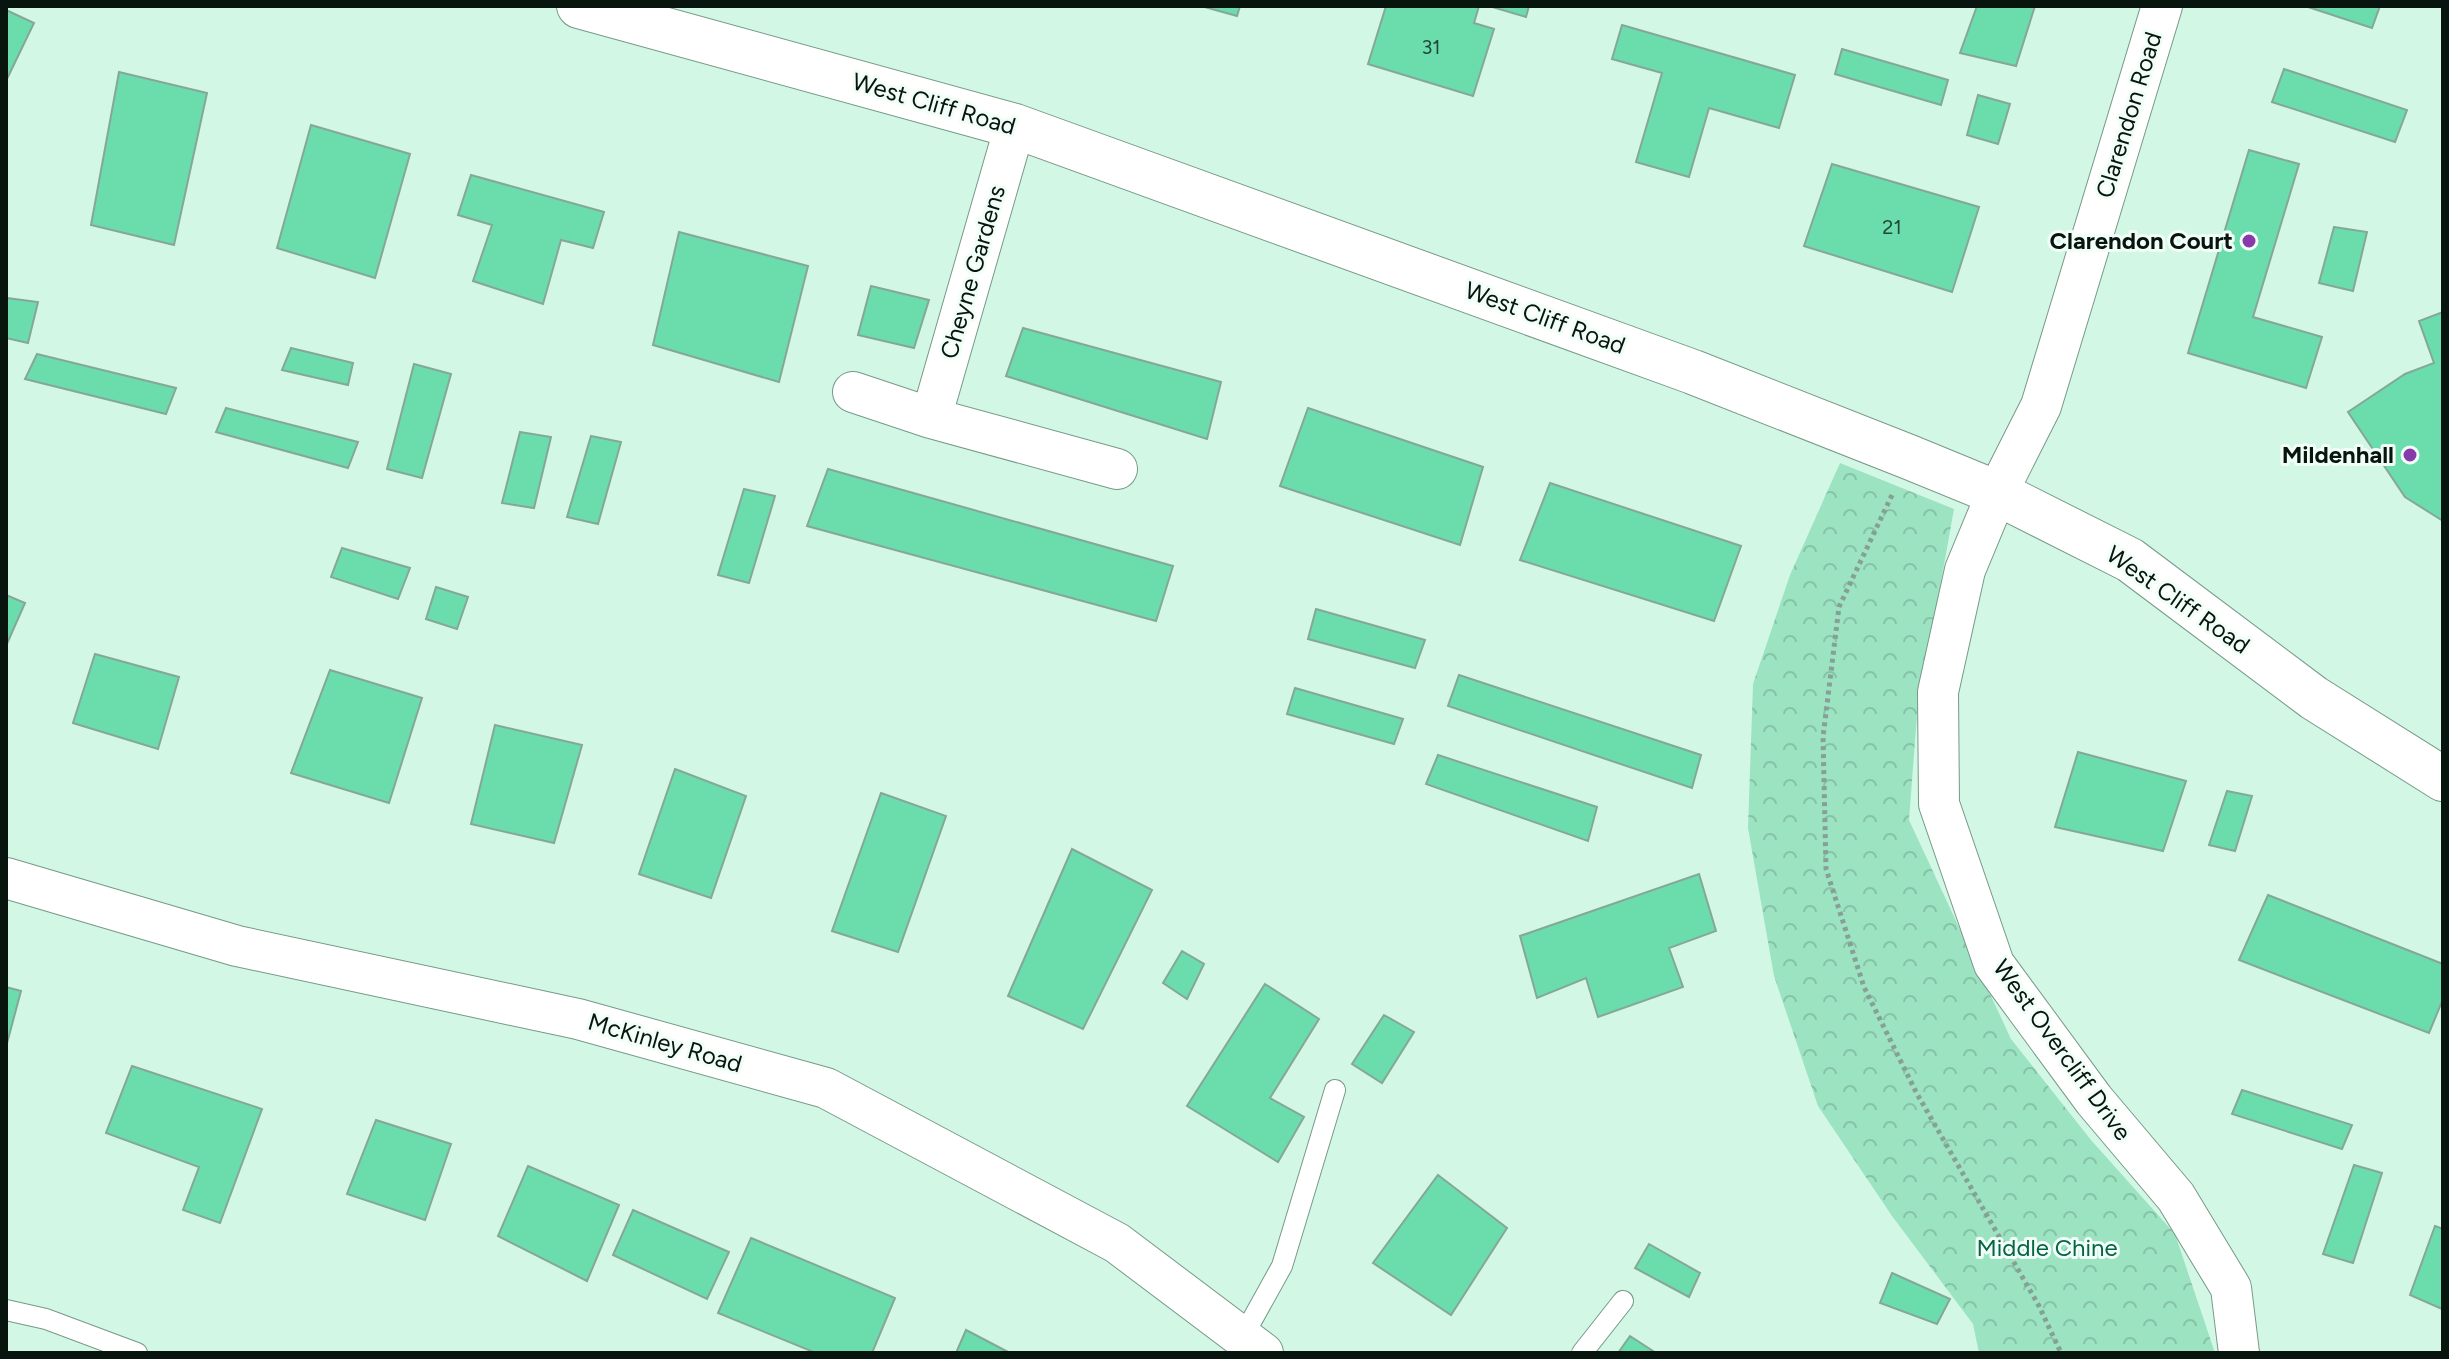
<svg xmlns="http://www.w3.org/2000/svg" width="2449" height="1359" font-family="Figtree,sans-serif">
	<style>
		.forest { fill: url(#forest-crowns) }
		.building { fill: #6bddad; stroke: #85a797; stroke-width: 2 }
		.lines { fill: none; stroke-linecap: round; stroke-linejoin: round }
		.service-casing { stroke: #779989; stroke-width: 22 }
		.minor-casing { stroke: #779989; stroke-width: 42 }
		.tertiary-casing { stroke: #779989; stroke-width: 46 }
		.path { stroke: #86a194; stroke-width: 5; stroke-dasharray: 4 4; stroke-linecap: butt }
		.service { stroke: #fff; stroke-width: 20 }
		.minor { stroke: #fff; stroke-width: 40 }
		.tertiary { stroke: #fff; stroke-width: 44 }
		.poi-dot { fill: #883aab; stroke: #f0fef7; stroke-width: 3 }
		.labels { text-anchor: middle; stroke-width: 6; stroke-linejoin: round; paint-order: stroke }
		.number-label { font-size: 20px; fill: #214736 }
		.street-label { font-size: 24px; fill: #08150f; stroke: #f0fef7 }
		.poi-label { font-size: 24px; font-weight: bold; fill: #08150f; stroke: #f0fef7; text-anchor: end }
		.park-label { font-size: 24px; fill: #076546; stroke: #f0fef7 }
	</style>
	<defs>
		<pattern id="forest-crowns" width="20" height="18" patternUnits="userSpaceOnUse" patternTransform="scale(2)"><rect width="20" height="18" fill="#9ce3c2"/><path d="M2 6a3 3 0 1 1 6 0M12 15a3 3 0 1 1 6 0" fill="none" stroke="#85c2a6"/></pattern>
	</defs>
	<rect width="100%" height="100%" fill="#d3f7e5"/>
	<path class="forest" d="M1840,463L1954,509L1917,715L1909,820L2011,1039L2091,1140L2175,1234L2215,1353H1979L1973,1324L1892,1216L1818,1106L1774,976L1748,828L1753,684L1790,575Z"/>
	<path class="building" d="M1201,6H1240L1237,16Z
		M1386,6H1479L1474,23L1494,29L1473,96L1368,64Z
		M1489,6H1529L1526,17Z
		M1977,6H2035L2016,66L1960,53Z
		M2305,6H2380L2372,28Z
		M6,10L34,23L6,81Z
		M1622,25L1795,75L1779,128L1709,108L1689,177L1636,162L1662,73L1612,59Z
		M1842,49L1948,80L1941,105L1835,74Z
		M2284,69L2407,110L2395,142L2272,102Z
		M119,72L207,93L174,245L91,225Z
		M1978,95L2010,104L1998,144L1967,135Z
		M311,125L410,154L375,278L277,248Z
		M2249,150L2299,164L2253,317L2322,337L2306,388L2188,353Z
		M1832,164L1979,207L1952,292L1804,246Z
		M471,175L604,212L593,248L561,240L543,304L473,281L492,225L458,215Z
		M2334,227L2367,232L2353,291L2319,283Z
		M679,232L808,266L779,382L653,345Z
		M871,286L929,300L914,348L858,335Z
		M7,298L38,302L28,343L6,338Z
		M2443,312V521L2405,497L2348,412L2405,374L2434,363L2419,321Z
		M1023,328L1221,382L1207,439L1006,376Z
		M291,348L353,363L348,385L282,370Z
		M37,354L176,388L166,414L25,379Z
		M414,364L451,374L422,478L387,469Z
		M226,408L358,442L348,468L216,432Z
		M1308,408L1483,467L1460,545L1280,486Z
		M520,432L551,437L534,508L502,503Z
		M591,436L621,442L598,524L567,517Z
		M828,469L1173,566L1156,621L807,526Z
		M1550,483L1741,546L1714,621L1520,560Z
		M744,489L775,496L749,583L718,575Z
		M342,548L410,568L398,599L331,577Z
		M436,587L468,597L457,629L426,619Z
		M6,595L25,603L6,646Z
		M1316,609L1425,640L1415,668L1308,639Z
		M95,654L179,677L158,749L73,723Z
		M330,670L422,698L389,803L291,773Z
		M1459,675L1701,755L1692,788L1448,706Z
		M1295,688L1403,719L1394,744L1287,714Z
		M495,725L582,745L554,843L471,824Z
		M2078,752L2186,781L2163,851L2055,827Z
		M1438,755L1597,807L1588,841L1426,784Z
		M675,769L746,796L711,898L639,874Z
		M2227,791L2252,796L2235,851L2209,845Z
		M881,793L946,816L898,952L832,931Z
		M1072,849L1152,890L1083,1029L1008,996Z
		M1699,874L1716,931L1669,948L1683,987L1598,1017L1586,978L1537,998L1520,936Z
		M2268,895L2443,964V999L2429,1033L2239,960Z
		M1182,951L1204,964L1187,999L1163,983Z
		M1265,984L1319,1019L1270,1098L1304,1117L1278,1162L1187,1106Z
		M6,987L21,991L6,1047Z
		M1384,1015L1414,1032L1382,1083L1352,1064Z
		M132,1066L262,1109L220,1223L183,1210L199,1167L106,1133Z
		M2242,1090L2352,1125L2342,1149L2232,1114Z
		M376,1120L451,1144L425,1220L347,1194Z
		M2354,1165L2382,1173L2353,1263L2323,1254Z
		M528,1166L619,1205L587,1281L498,1236Z
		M1438,1175L1507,1228L1451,1315L1373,1263Z
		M633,1210L729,1252L707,1299L613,1255Z
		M2435,1226L2443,1229L2442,1309L2410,1295Z
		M751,1238L895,1298L872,1353H816L718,1313Z
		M1649,1244L1700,1273L1689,1297L1635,1268Z
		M1892,1273L1950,1299L1937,1324L1880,1303Z
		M966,1330L1010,1353H956Z
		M1630,1336L1656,1353H1618Z"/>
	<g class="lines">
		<defs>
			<path id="service" d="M6,1310L46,1319L137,1353
				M1242,1338L1282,1266L1335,1090
				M1582,1353L1623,1301"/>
			<path id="minor" d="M2162,6L2041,406L1997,493L1965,570L1938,692L1939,804L1994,964L2094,1100L2176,1197L2231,1288L2239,1353
				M853,392L931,418L1117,469
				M931,418L1015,126
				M6,878L237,946L578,1019L826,1088L1117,1243L1263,1353"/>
			<path id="tertiary" d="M579,6L1015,126L1693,372L1909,457L1997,493L2130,560L2314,698L2443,779"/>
		</defs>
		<use href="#service" class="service-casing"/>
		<use href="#minor" class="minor-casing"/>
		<use href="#tertiary" class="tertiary-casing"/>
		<path class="path" d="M1892,495L1839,607L1823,737L1826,869L1864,987L1916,1092L2039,1306L2061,1353"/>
		<use href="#service" class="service"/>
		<use href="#minor" class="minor"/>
		<use href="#tertiary" class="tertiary"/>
	</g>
	<g class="poi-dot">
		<circle cx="2249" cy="241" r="8"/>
		<circle cx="2410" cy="455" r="8"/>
	</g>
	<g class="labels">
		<g class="number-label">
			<text x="1431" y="54">31</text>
			<text x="1892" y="234">21</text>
		</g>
		<g class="street-label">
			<text transform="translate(934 104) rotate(16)" y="8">West Cliff Road</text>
			<text transform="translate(2129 115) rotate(-73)" y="8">Clarendon Road</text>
			<text transform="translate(973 272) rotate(-74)" y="8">Cheyne Gardens</text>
			<text transform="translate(1545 318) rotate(20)" y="8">West Cliff Road</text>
			<text transform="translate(2178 600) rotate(35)" y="8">West Cliff Road</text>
			<text transform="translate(665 1043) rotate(16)" y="8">McKinley Road</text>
			<text transform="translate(2062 1050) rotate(54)" y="8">West Overcliff Drive</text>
		</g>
		<g class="poi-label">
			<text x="2233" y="249">Clarendon Court</text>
			<text x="2394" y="463">Mildenhall</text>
		</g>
		<g class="park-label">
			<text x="2047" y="1256">Middle Chine</text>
		</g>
	</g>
	<rect width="2449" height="1359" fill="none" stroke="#08150f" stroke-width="16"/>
</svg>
